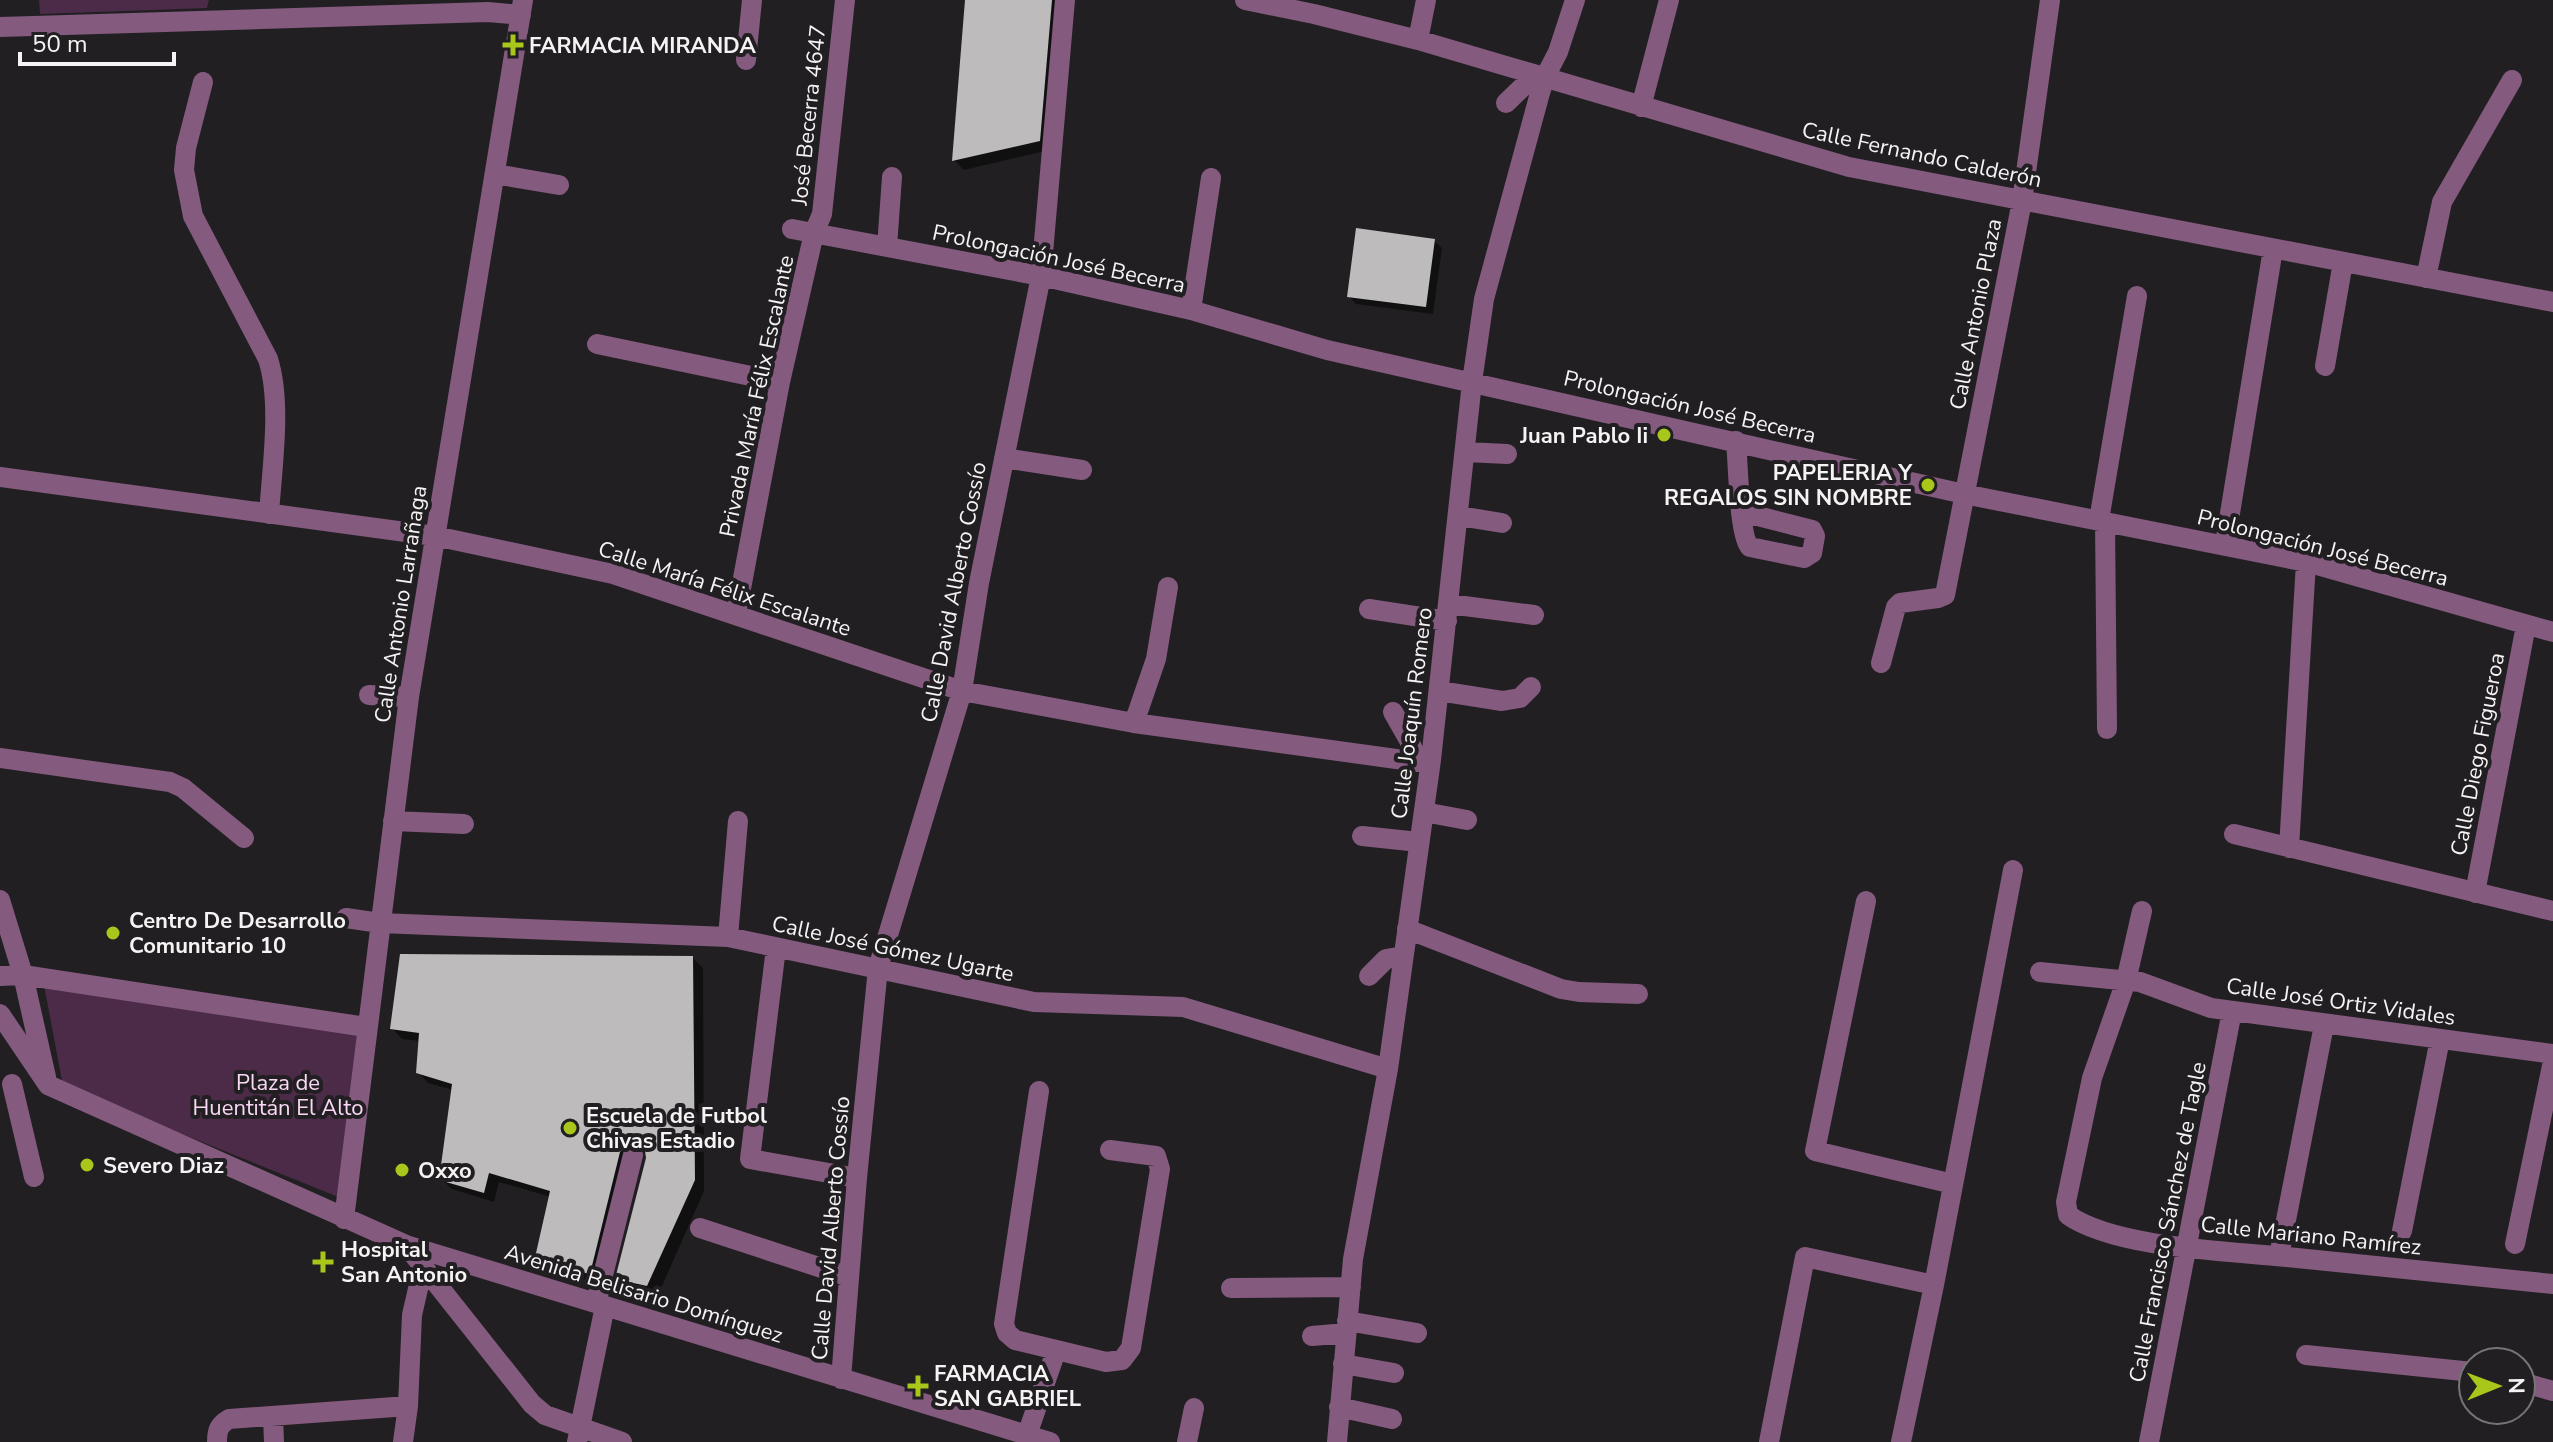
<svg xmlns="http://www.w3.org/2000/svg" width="2553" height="1442" font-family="'Nunito Sans',sans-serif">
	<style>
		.green { fill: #4c2b49 }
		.shadow { fill: #0007 }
		.building { fill: #bebbbd }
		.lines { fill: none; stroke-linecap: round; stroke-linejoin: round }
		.minor { stroke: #845a7f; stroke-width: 20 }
		.poi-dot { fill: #a9c71b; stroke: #211f21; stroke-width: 3 }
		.labels { text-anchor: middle; stroke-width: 8; stroke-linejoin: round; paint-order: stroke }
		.poi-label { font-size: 22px; font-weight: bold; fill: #f5f3f4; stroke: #211f21; text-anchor: start }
		.street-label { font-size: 22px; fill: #f5f3f4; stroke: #211f21 }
		.park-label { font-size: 22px; fill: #fad7f5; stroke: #211f21 }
	</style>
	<rect width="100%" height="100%" fill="#211f21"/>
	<path class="green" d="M39,0H209L207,8L40,14Z
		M44,985L358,1035L341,1198L63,1086Z"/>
	<path class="shadow" d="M967,0H1068L1049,150L964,170L954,160Z
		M1434,241L1442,248L1433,314L1356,304L1349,296Z
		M693,958L703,968L704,1191L658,1295L628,1289L618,1279L648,1158L646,1153L641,1152L600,1283L546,1271L536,1261L551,1197L499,1182L494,1202L452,1189L441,1179L453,1090L428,1083L418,1072L420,1041L402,1039L392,1028Z"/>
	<path class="building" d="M965,0H1052L1040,141L952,161Z
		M1356,228L1435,239L1426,307L1347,297Z
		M400,954L693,956L695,1180L647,1286L615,1279L646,1158L645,1151L637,1143H629L620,1152L590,1274L534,1262L550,1191L489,1173L484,1193L439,1180L452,1084L416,1073L419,1033L390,1029Z"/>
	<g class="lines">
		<path class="minor" d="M1245,0L1314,14L1418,40L1849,167L2553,302
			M0,27L488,12L521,15
			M1418,40L1426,0
			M746,60L752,0
			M203,82L186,148L184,170L193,216L268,359C282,403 272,467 269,514
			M1506,103L1535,75
			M1641,107L1669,0
			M495,174L559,185
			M792,229L1041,276L1191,310L1327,350L1964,494L2306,562L2553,632
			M887,247L892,177
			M2426,278L2442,202L2512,80
			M1191,310L1211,178
			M597,344L780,382
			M2325,366L2343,262
			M1736,441C1738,460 1739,537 1750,547L1804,558L1812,553L1815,536L1812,530L1742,512
			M1466,452L1507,454
			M1004,458L1082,470
			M0,477L435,536L613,574L962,691L1134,723L1418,762L1431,760
			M1459,516L1502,523
			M2099,520L2137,296
			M2105,521L2107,729
			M2225,544L2273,249
			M1449,604L1534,615
			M1369,609L1447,621
			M736,615L780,382L814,233L822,214L845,0
			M1881,663L1896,607L1900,603L1938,598L1945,595L2022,201L2050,0
			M1439,691L1502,701L1520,698L1531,687
			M369,695L409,697
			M1393,712L1409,740L1418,762
			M1134,723L1156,659L1168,587
			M0,758L170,782L183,788L244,838
			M1424,812L1467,820
			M393,821L464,824
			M2234,834L2553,911
			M1362,836L1419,842
			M2289,848L2306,562
			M2475,893L2526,625
			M0,900L23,975L46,1077
			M1866,901L1815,1151L1953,1184
			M2142,911L2126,981L2092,1078L2066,1202L2068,1215C2115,1248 2229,1251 2287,1257C2376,1266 2464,1275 2553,1284
			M346,918L380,923L728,937L1034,1002L1183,1007L1388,1069
			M1407,929L1561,989L1579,992L1638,994
			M728,937L738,821
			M776,948L750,1159L857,1178
			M2040,972L2140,982L2211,1008L2553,1054
			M0,976L23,975L366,1027
			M1369,976L1386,959L1403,956
			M0,1014L48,1085L406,1245L1050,1442
			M12,1084L34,1177
			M1039,1091L1004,1324L1007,1333L1015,1340L1106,1362L1122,1360L1131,1348L1160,1169L1156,1156L1110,1150
			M344,1219L409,697L523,0
			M700,1228L849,1277
			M2402,1231L2440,1039
			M2515,1244L2553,1061
			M406,1245L532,1404L545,1415L622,1442
			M2279,1256L2324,1025
			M1231,1288L1351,1287
			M596,1303L633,1155
			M1347,1321L1417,1333
			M1312,1336L1346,1333
			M2306,1355L2473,1372
			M1343,1364L1394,1373
			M841,1379L857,1178L878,968L962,691L979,583L1041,276L1065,0
			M2521,1382L2553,1391
			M1339,1407L1392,1419
			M273,1416L274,1442
			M1027,1435L1056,1351
			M217,1442C217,1430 219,1425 229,1419L408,1406
			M403,1442L408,1406L412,1315L423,1267
			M577,1442L605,1306
			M1187,1442L1194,1408
			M1337,1442L1353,1259L1388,1069L1431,760L1472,382L1484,299L1540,93L1545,77L1558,52L1575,0
			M1769,1442L1805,1257L1934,1285
			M1901,1442L1934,1285L2013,870
			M2149,1442L2232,1011"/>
	</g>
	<g class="poi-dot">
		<path d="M509 33h8v8h8v8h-8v8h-8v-8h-8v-8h8z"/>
		<circle cx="1664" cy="435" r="8"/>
		<circle cx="1928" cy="485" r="8"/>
		<circle cx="113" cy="933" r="8"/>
		<circle cx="570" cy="1128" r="8"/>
		<circle cx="87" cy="1165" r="8"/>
		<circle cx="402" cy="1170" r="8"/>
		<path d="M319 1250h8v8h8v8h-8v8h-8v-8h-8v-8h8z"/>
		<path d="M914 1374h8v8h8v8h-8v8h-8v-8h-8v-8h8z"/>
	</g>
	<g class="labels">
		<g class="poi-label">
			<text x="529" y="53">FARMACIA MIRANDA</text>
			<text x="1648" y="443" text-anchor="end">Juan Pablo Ii</text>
			<text x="1912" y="480" text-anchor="end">PAPELERIA Y<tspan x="1912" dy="25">REGALOS SIN NOMBRE</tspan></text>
			<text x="129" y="928">Centro De Desarrollo<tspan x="129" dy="25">Comunitario 10</tspan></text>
			<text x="586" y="1123">Escuela de Futbol<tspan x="586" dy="25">Chivas Estadio</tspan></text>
			<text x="103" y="1173">Severo Diaz</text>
			<text x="418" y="1178">Oxxo</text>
			<text x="341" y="1257">Hospital<tspan x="341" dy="25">San Antonio</tspan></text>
			<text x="934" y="1381">FARMACIA<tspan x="934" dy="25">SAN GABRIEL</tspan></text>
		</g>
		<g class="street-label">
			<text transform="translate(808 115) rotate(-84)" y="8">José Becerra 4647</text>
			<text transform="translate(1922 154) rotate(12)" y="8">Calle Fernando Calderón</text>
			<text transform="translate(1059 258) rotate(12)" y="8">Prolongación José Becerra</text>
			<text transform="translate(1975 314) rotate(-79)" y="8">Calle Antonio Plaza</text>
			<text transform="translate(756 396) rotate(-78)" y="8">Privada María Félix Escalante</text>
			<text transform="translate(1690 406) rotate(13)" y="8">Prolongación José Becerra</text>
			<text transform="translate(2323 547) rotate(14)" y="8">Prolongación José Becerra</text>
			<text transform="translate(725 588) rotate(18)" y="8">Calle María Félix Escalante</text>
			<text transform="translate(953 592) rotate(-79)" y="8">Calle David Alberto Cossío</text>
			<text transform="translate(400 604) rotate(-81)" y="8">Calle Antonio Larrañaga</text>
			<text transform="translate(1411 713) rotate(-83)" y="8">Calle Joaquín Romero</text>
			<text transform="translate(2477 754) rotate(-79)" y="8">Calle Diego Figueroa</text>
			<text transform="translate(893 948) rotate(12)" y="8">Calle José Gómez Ugarte</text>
			<text transform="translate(2341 1001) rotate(8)" y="8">Calle José Ortiz Vidales</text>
			<text transform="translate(2167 1222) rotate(-79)" y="8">Calle Francisco Sánchez de Tagle</text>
			<text transform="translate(830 1228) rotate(-85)" y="8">Calle David Alberto Cossío</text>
			<text transform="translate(2311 1235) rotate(6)" y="8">Calle Mariano Ramírez</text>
			<text transform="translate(644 1293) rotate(17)" y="8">Avenida Belisario Domínguez</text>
		</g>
		<g class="park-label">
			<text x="278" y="1090">Plaza de<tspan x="278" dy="25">Huentitán El Alto</tspan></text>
		</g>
	</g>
	<g transform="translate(2497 1386) rotate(89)"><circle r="38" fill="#211f21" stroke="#767475" stroke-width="2"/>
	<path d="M0-6L14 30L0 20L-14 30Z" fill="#a9c71b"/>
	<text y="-12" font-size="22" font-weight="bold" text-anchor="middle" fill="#f5f3f4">N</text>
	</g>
	<path d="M20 52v12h154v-12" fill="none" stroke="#f5f3f4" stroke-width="4"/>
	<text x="32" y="52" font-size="24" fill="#f5f3f4" stroke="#211f21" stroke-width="6" paint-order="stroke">50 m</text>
</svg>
